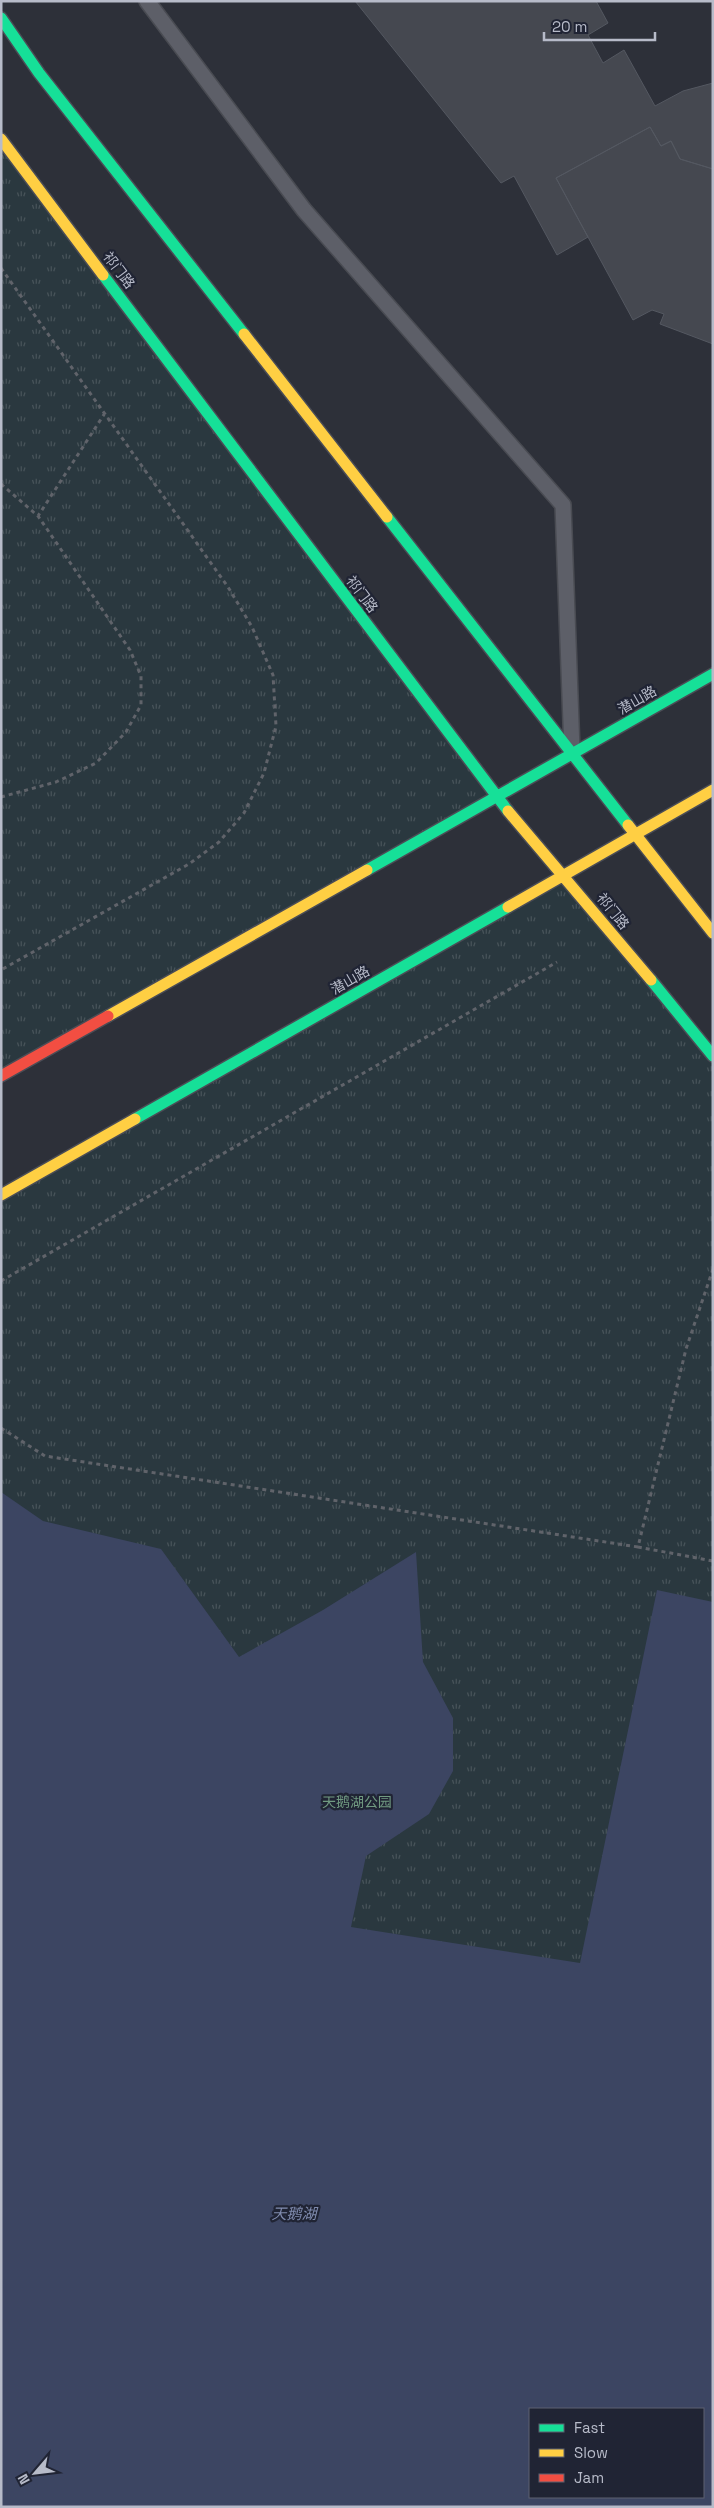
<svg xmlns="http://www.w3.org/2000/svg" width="714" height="2508" font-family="'Space Grotesk','Noto Sans SC',sans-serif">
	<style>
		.park { fill: url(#park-tufts); fill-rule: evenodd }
		.water { fill: #3c4562; fill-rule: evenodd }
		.building { fill: #454850; stroke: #545861 }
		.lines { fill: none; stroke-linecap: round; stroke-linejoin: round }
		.lane-casing { stroke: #494b52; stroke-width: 18 }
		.fast-casing { stroke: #4b4d56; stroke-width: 14 }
		.slow-casing { stroke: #4b4d56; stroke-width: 14 }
		.jam-casing { stroke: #4b4d56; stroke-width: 14 }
		.path { stroke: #60636a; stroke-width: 3; stroke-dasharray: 4 4; stroke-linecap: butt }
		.lane { stroke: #5d5f68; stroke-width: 15 }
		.fast { stroke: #16e098; stroke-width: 11 }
		.slow { stroke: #ffcf43; stroke-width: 11 }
		.jam { stroke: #f24e42; stroke-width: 11 }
		.labels { text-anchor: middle; stroke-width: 4.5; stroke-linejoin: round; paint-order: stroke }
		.street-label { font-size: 14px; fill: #b7bbc9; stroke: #202434 }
		.park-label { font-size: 14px; fill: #709981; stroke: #202434 }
		.water-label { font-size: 15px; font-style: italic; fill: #808caf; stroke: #202434 }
	</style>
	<defs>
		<pattern id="park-tufts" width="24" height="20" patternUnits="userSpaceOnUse" patternTransform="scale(1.25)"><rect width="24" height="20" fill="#2a383f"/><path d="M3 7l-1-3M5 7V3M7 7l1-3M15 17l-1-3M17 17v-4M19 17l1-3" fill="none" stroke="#475359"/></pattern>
	</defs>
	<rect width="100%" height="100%" fill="#2d3039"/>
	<path class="park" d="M1,139L496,797L1,1076Z
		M564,875L713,1056V2507H1V1195ZM530,2409H703V2497H530Z"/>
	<path class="water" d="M1,1492L43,1521L161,1549L239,1657L323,1610L416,1552L423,1662L453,1718V1771L429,1814L366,1856L351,1927L580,1963L657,1590L713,1602V2507H1ZM530,2409H703V2497H530Z"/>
	<path class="building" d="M355,1H596L608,23L588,35L603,63L624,50L655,106L683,91L713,83V169L680,159L671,141L661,146L650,127L556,178L588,237L557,255L514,176L501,183Z
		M650,127L661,146L671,141L680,159L713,169V344L660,324L664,314L652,310L633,320L556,178Z"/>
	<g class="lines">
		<defs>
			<path id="lane" d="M147,1L304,210L563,505L572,750"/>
			<path id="fast" d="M1,18L39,73L244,334
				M103,275L508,811
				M387,517L628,825
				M367,870L713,674
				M651,980L713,1056
				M135,1119L508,907"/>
			<path id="slow" d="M1,139L103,275
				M244,334L387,517
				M508,811L651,980
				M628,825L713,933
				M508,907L713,790
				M108,1016L367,870
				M1,1195L135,1119"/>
			<path id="jam" d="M1,1076L108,1016"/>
		</defs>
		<use href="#lane" class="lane-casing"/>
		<use href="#fast" class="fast-casing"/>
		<use href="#slow" class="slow-casing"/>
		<use href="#jam" class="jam-casing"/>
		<path class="path" d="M1,268L228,587L252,627L273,675L276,726L264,773L244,813L219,842L189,864L1,970
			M1,484L38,516L105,413
			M1,797L56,782L96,763L126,732L141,705V676L130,650L38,516
			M713,1269L686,1349L638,1547L713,1561
			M1,1281L557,962
			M1,1428L45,1456L638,1547"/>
		<use href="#lane" class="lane"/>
		<use href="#fast" class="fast"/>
		<use href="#slow" class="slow"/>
		<use href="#jam" class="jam"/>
	</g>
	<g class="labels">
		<g class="street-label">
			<text transform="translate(119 270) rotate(53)" y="5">祁门路</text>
			<text transform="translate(362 594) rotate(53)" y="5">祁门路</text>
			<text transform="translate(637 700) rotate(-30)" y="5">潜山路</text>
			<text transform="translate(613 911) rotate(51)" y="5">祁门路</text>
			<text transform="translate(350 980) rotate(-30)" y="5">潜山路</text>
		</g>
		<g class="park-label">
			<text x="357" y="1807">天鹅湖公园</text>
		</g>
		<g class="water-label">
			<text x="294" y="2219">天鹅湖</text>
		</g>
	</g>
	<rect width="714" height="2508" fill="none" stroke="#b7bbc9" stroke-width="5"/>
	<rect x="529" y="2408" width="175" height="90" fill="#202434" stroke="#5c6070"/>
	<rect x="539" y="2424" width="25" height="8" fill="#16e098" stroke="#5c6070"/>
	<text x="574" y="2433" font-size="15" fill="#b7bbc9">Fast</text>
	<rect x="539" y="2449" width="25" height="8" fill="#ffcf43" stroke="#5c6070"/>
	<text x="574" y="2458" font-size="15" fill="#b7bbc9">Slow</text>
	<rect x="539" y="2474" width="25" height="8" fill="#f24e42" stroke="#5c6070"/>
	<text x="574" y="2483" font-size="15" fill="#b7bbc9">Jam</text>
	<g transform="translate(35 2473) rotate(242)" stroke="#202434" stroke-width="4" paint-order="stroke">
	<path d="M0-4L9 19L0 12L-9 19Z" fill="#b7bbc9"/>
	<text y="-8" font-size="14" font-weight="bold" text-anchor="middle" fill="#b7bbc9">N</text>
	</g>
	<path d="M544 32v8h111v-8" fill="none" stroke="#b7bbc9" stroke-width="2.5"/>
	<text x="552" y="32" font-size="15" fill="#b7bbc9" stroke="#202434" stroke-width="4" paint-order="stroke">20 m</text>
</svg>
